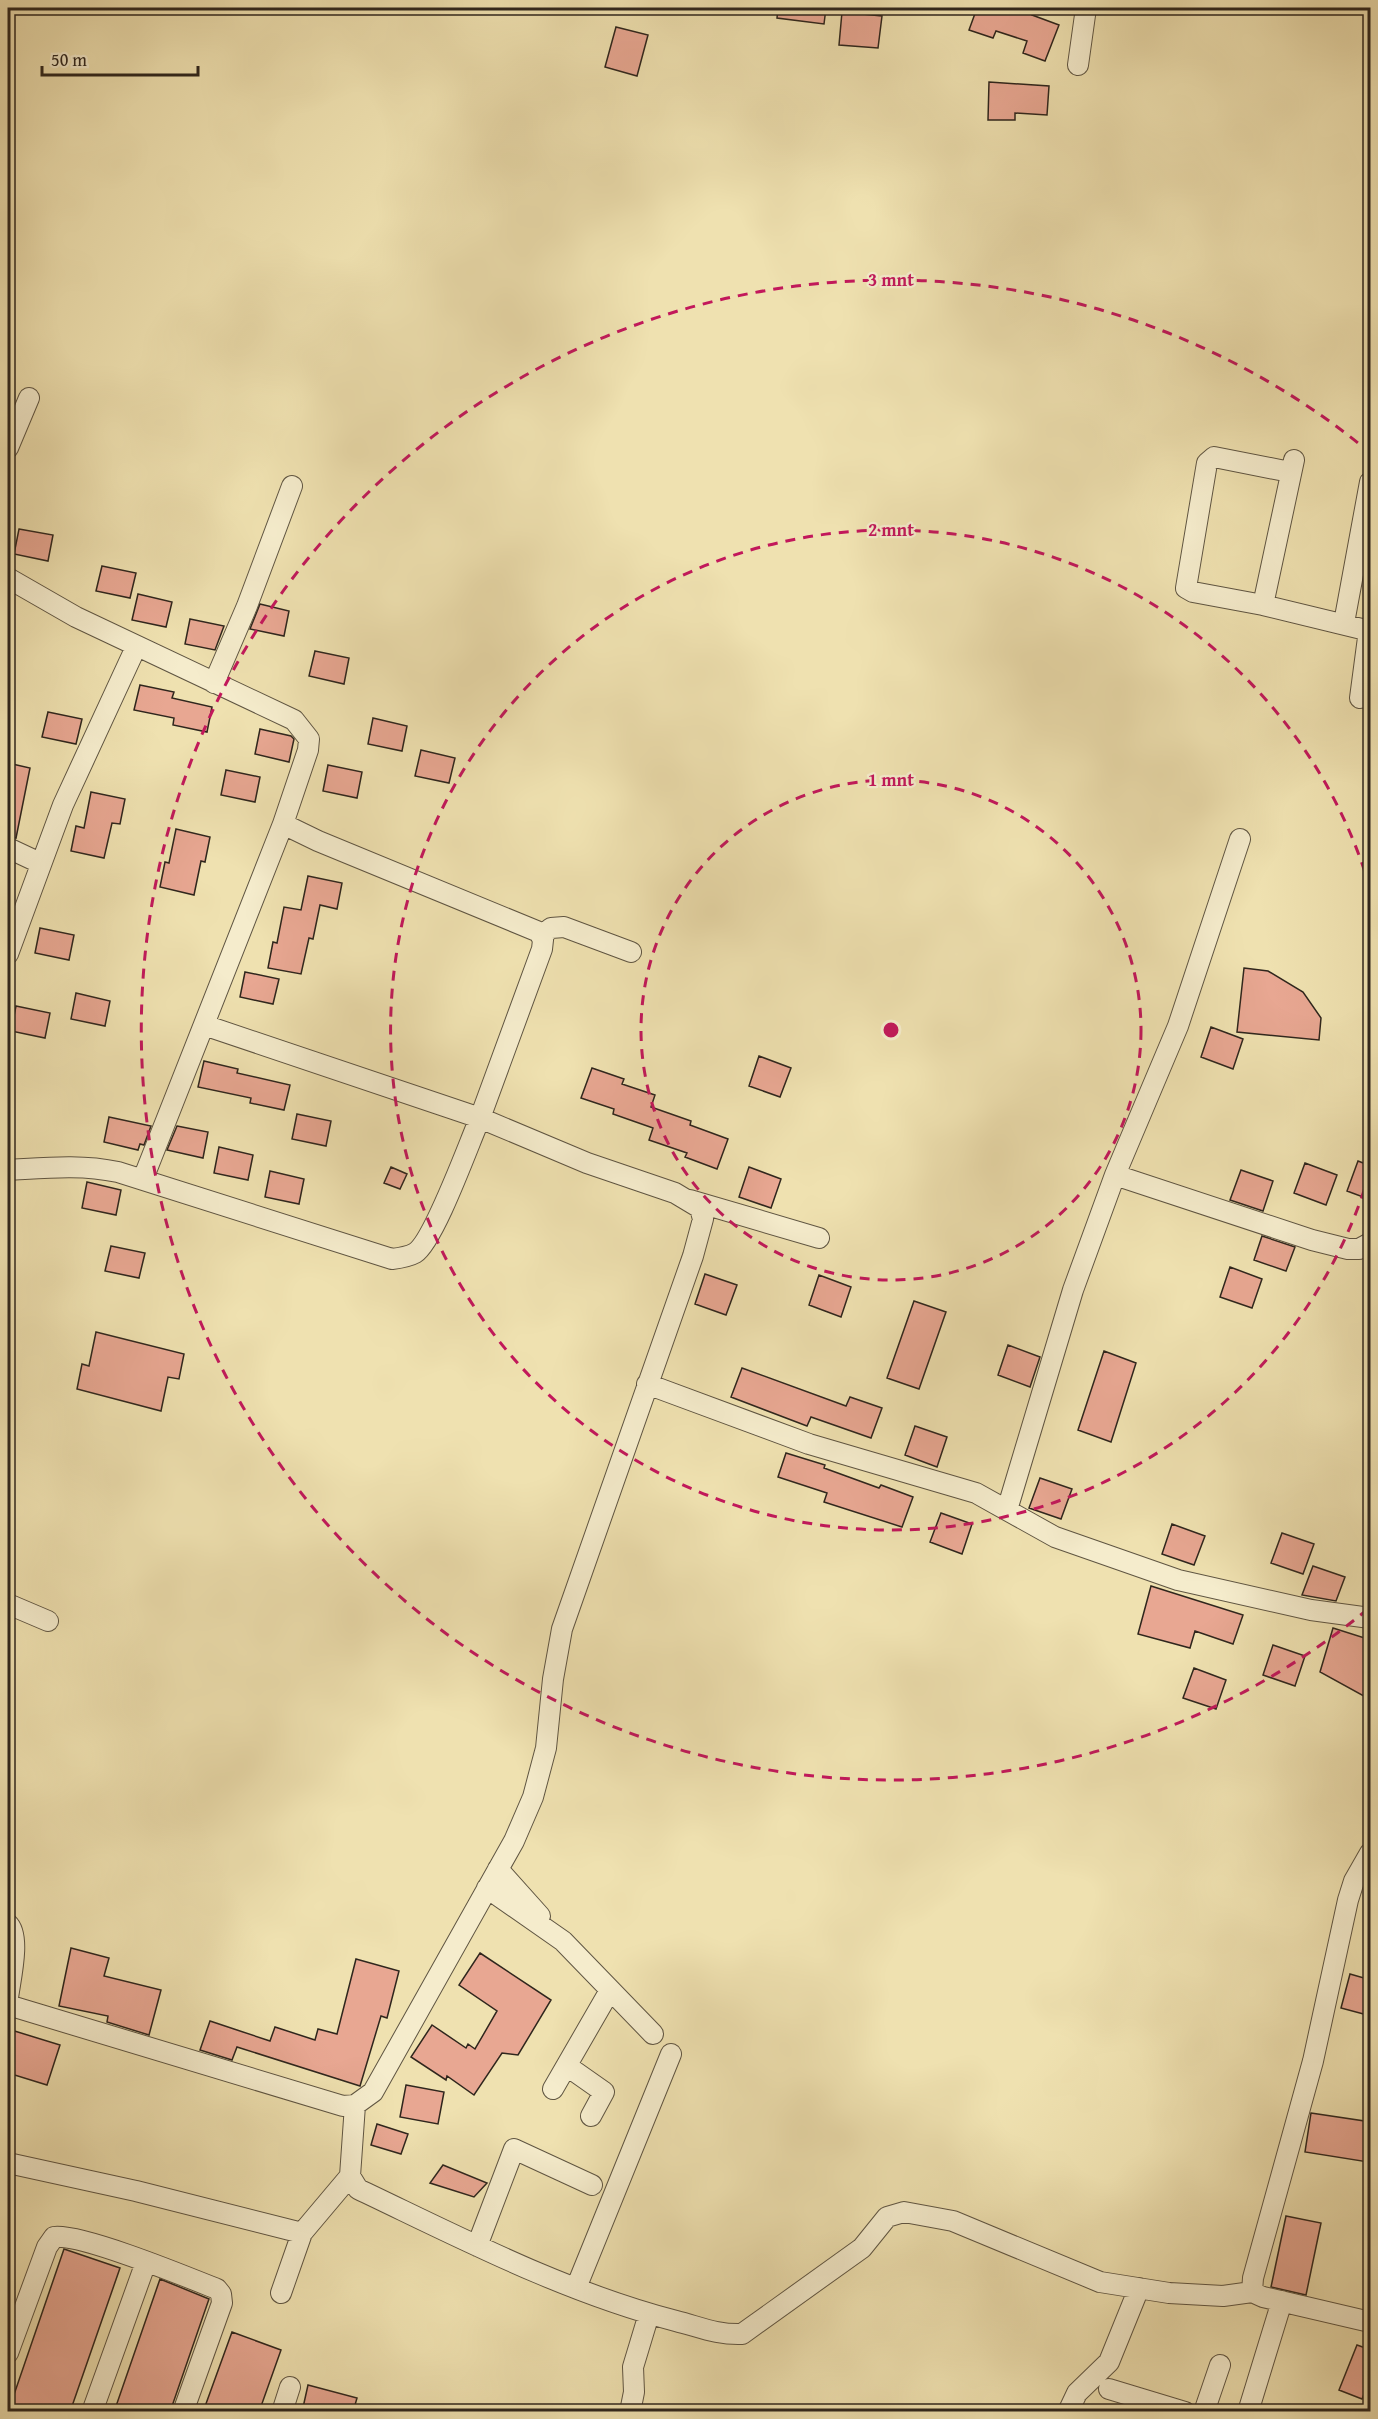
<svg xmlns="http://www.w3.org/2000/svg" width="1378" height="2419" font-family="'Gentium Book Plus',serif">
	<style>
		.building { fill: #e8a792; stroke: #2f261d; stroke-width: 1.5 }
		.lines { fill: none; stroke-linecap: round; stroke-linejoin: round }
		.minor-casing { stroke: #5f5542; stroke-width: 22 }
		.minor { stroke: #f5eccc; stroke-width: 20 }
		.ring { fill: none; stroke: #c2185b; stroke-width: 3; stroke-dasharray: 10 8 }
		.centre { fill: #c2185b; stroke: #f5eccc; stroke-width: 3 }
		.ring-label { font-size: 18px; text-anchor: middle; font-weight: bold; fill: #c2185b; stroke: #f5eccc; stroke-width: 4.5; stroke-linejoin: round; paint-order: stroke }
	</style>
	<rect width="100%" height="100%" fill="#efe1b0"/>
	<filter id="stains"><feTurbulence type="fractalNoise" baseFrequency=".00333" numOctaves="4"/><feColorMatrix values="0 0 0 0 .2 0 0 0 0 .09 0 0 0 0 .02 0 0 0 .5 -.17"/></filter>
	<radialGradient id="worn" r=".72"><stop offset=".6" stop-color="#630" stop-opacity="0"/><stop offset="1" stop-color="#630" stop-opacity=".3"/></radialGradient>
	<path class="building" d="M778,8H826L824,24L777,18Z
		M977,8H1035L1032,15L1059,25L1045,61L1023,53L1027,41L996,31L993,38L969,30Z
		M842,12L882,16L878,48L839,45Z
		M616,27L648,35L637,76L605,67Z
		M989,82L1049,86L1047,115L1015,113V120H988Z
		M19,529L53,535L48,561L14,554Z
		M102,566L136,573L130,598L96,591Z
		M138,594L172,602L166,627L132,620Z
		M260,604L289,611L284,636L250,629Z
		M190,619L224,626L215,650L185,644Z
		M315,651L349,658L344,684L309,676Z
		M140,685L174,692L172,698L212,707L207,732L173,725L174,718L134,710Z
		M48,712L82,719L76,744L42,737Z
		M373,718L407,726L402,751L368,744Z
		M260,729L291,736L294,739L289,762L255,754Z
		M421,750L455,758L449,783L415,776Z
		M8,763L30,768L16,838L8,836Z
		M328,765L362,772L357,798L323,791Z
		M226,770L260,777L255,802L221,795Z
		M91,792L125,799L120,824L112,823L104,858L71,851L76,826L84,828Z
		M176,829L210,837L205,862L201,861L194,895L160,887L165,862L169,863Z
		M308,876L342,883L337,909L320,905L313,939L309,938L301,974L268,968L273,942L277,943L284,907L301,910Z
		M40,928L74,935L69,960L35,953Z
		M1244,968L1268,971L1303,992L1321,1018L1319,1040L1237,1032Z
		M245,972L279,979L273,1004L240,997Z
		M76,993L110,1001L105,1026L71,1019Z
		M16,1006L50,1013L45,1038L11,1031Z
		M1211,1027L1243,1039L1233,1069L1201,1057Z
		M759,1056L791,1068L780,1097L749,1086Z
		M204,1061L238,1069L237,1073L290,1085L284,1110L250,1103L251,1098L198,1087Z
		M592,1068L624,1079L622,1084L655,1095L651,1107L691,1121L690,1125L728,1139L717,1169L685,1157L687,1153L649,1140L653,1128L613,1114L614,1109L581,1098Z
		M297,1114L331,1121L326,1146L292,1139Z
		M109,1117L151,1126L144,1145L140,1144L138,1150L104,1142Z
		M177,1126L208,1132L203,1158L167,1150Z
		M219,1147L253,1155L248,1180L214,1173Z
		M1358,1161L1371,1166V1200L1347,1191Z
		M1305,1163L1337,1175L1326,1205L1294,1193Z
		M391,1167L407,1174L400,1189L384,1183Z
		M749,1167L781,1179L771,1208L739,1197Z
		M1241,1170L1273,1181L1263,1211L1230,1200Z
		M270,1171L304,1179L299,1204L265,1197Z
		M87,1182L121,1190L116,1215L82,1208Z
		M1262,1236L1295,1247L1286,1271L1254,1260Z
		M111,1246L145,1253L139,1278L105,1271Z
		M1230,1267L1262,1279L1252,1308L1220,1297Z
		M705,1274L737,1285L726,1315L695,1304Z
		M819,1275L851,1287L841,1317L809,1305Z
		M914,1301L946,1312L919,1389L887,1378Z
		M96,1332L184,1354L179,1379L168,1377L161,1411L77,1389L82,1364L89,1366Z
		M1008,1345L1040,1357L1030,1387L998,1375Z
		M1104,1351L1136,1363L1111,1442L1078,1430Z
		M742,1368L846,1406L850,1397L882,1408L871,1438L811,1417L807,1426L731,1397Z
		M915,1426L947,1437L937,1467L905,1455Z
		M786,1453L825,1465L824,1468L879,1488L881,1485L913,1497L902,1527L824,1502L827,1493L778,1477Z
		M1040,1478L1072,1489L1061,1519L1029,1508Z
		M941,1513L972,1524L962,1554L930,1542Z
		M1172,1524L1205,1536L1194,1565L1162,1554Z
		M1282,1533L1314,1544L1303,1574L1271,1563Z
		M1313,1566L1345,1577L1336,1601L1302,1595Z
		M1151,1586L1243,1615L1233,1644L1195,1631L1190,1648L1138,1634Z
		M1333,1628L1371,1640V1700L1320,1672Z
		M1273,1645L1305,1656L1295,1686L1263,1675Z
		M1194,1668L1226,1680L1216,1709L1183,1698Z
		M71,1948L109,1958L104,1976L161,1990L149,2035L107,2022L108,2016L59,2006Z
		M480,1953L551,2000L518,2055L502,2053L474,2095L447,2076L446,2080L411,2057L432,2025L466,2048L468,2044L475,2049L497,2011L459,1985Z
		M356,1959L399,1971L387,2018L381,2016L360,2086L237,2047L232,2060L200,2050L210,2021L270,2041L275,2027L315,2040L318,2029L337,2034Z
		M1350,1974L1371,1980V2016L1341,2008Z
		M8,2029L60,2045L47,2085L8,2073Z
		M406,2085L444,2092L438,2124L400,2117Z
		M1311,2113L1371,2122L1368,2162L1305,2152Z
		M377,2124L408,2134L401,2154L371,2145Z
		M443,2165L487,2183L474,2197L430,2183Z
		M1286,2216L1321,2223L1306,2295L1271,2287Z
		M64,2249L120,2268L70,2412H8Z
		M160,2279L209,2299L170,2412H114Z
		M232,2332L281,2350L259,2412H203Z
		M1357,2345L1371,2350V2377L1362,2399L1339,2390Z
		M308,2385L357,2398L353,2412H302Z"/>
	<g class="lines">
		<defs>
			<path id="minor" d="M1078,65L1086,8
				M8,448L29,398
				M1290,472L1214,457L1207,463L1186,588L1193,592L1263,605L1370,631
				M8,578L76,617L294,720L309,739L308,750L283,824L318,841L539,932L543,940L542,949L480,1118L587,1163L675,1193L700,1208L703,1219L693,1256L562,1629L553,1679L546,1748L533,1797L514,1841L373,2092L355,2105L343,2106L8,2005
				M1263,605L1294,460
				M1344,623L1370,482
				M214,683L247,606L292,486
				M1360,698L1369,630
				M8,848L40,863
				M541,936L551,928L564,927L631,952
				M8,954L63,805L136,647
				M8,1170C45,1168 80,1164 118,1172L392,1259C400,1258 408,1257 415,1253C434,1241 469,1143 480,1118L204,1025
				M1115,1175L1312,1240L1348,1249H1359L1370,1243
				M143,1179L283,824
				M690,1200L819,1238
				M647,1384L809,1444L976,1493L1055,1537L1178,1580L1311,1610L1370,1618
				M1007,1510L1073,1290L1115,1175L1178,1026L1240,839
				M8,1604L48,1621
				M1370,1853L1354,1881L1348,1900L1313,2061L1253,2278L1252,2292L1263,2297L1370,2322
				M498,1869L540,1916
				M487,1888L563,1941L653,2034
				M8,1924C21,1936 10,1981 8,1998
				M567,2066L604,2092L591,2116
				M553,2089L609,1992
				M355,2105L350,2176L358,2189C461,2238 564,2292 676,2321C700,2327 717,2335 742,2334L862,2248L887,2217L904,2212L953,2221L1100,2282L1169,2293L1223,2296L1252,2292
				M8,2163L136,2191L302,2233
				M477,2246L514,2149L592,2185
				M576,2288L671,2054
				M281,2293L302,2233L350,2176
				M8,2353L47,2247L54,2237C80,2233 187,2277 217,2289L221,2294L222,2303L183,2412
				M1109,2389L1185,2412
				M92,2412L146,2262
				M282,2412L290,2387
				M630,2412L634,2392L633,2367L649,2314
				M1068,2412L1077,2393L1109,2362L1139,2288
				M1204,2412L1220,2365
				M1248,2412L1282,2301"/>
		</defs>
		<use href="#minor" class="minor-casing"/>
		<use href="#minor" class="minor"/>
	</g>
	<g class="ring">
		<circle cx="891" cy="1030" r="250"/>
		<path d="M1370 1172A500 500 0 1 1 1370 888"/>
		<path d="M1368 1609A750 750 0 1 1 1368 451"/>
	</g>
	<circle cx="891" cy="1030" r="9" class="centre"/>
	<g class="ring-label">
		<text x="891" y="286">3 mnt</text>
		<text x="891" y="536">2 mnt</text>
		<text x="891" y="786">1 mnt</text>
	</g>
	<rect width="1378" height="2419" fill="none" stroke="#efe1b0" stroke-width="30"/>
	<rect x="9" y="9" width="1360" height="2401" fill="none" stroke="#2f261d" stroke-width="3"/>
	<rect x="15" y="15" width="1348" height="2389" fill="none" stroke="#2f261d" stroke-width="1.5"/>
	<path d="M42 66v9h156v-9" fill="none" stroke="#2f261d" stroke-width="3"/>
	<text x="51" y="66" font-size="18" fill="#2f261d" stroke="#f5eccc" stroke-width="4.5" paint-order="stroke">50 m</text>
	<rect width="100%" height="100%" filter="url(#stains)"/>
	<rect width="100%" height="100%" fill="url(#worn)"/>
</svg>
